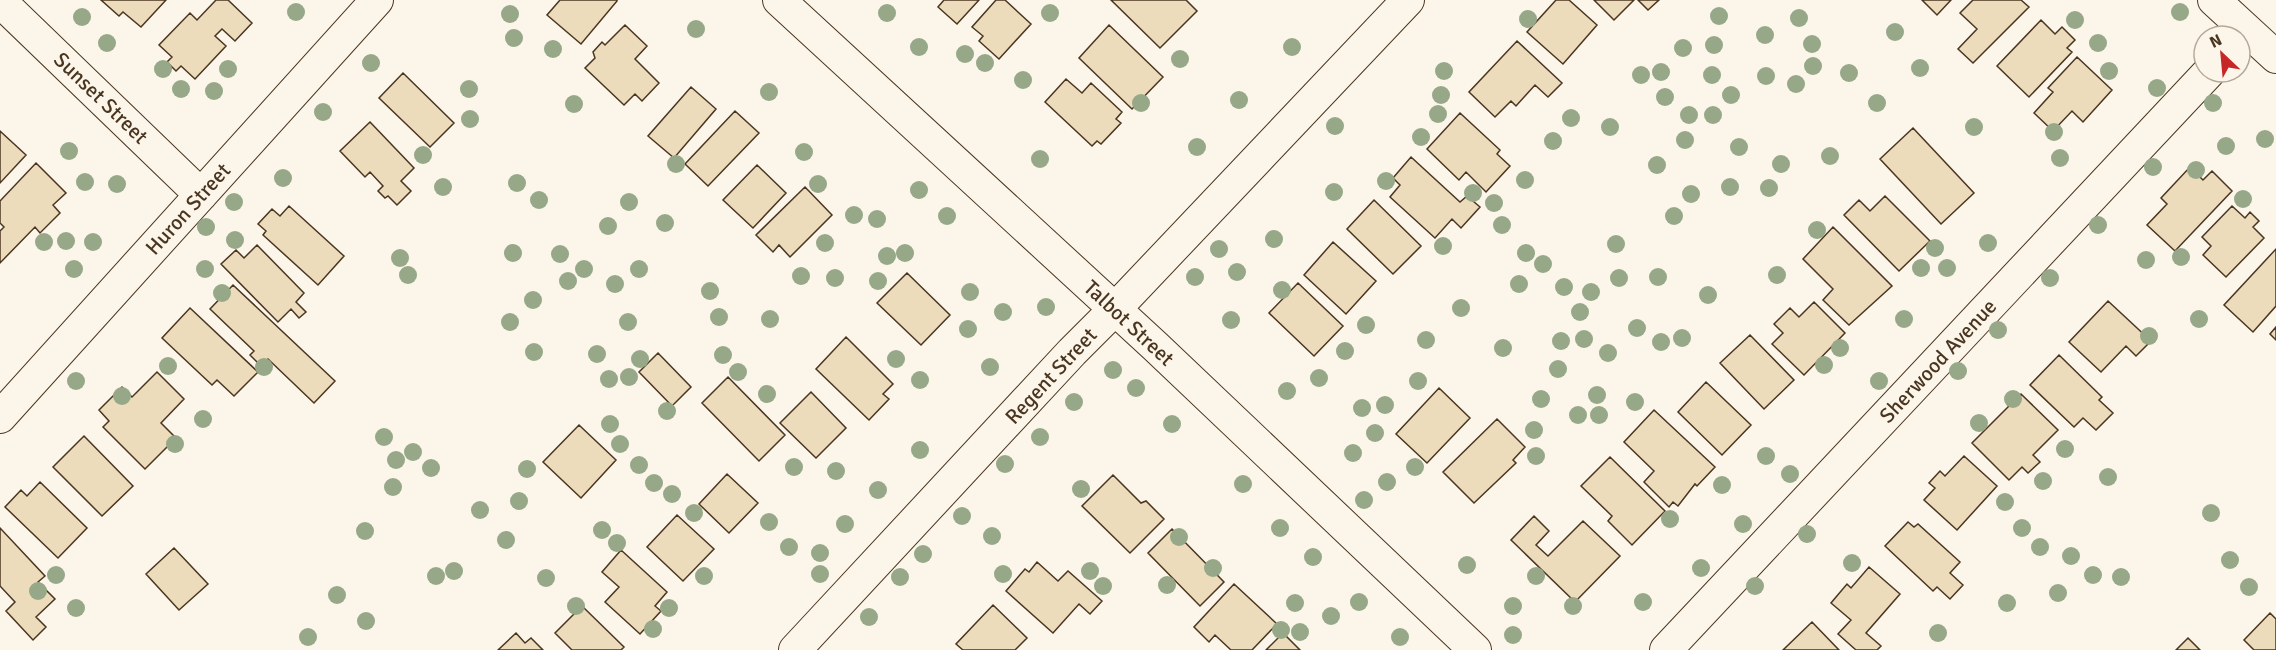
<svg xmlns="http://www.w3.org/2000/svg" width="2276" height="650" font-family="Signika,sans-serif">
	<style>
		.building { fill: #ecdcbc; stroke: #4a3520; stroke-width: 1.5 }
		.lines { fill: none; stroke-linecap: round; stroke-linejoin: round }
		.minor-casing { stroke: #4a3520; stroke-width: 34 }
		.minor { stroke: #fbf6e9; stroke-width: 32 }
		.tree { fill: #96a887 }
		.labels { text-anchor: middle; stroke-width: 4.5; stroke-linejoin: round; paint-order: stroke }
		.street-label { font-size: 21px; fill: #4a3520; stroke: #fbf6e9 }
	</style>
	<rect width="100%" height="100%" fill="#fbf6e9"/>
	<path class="building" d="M101,0H166L141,27L123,12L119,16Z
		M216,0H228L252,23L235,41L222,29L215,36L226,46L195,79L181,66L176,71L167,62L172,57L159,45L190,13L197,20Z
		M560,0H617V1L581,44L547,15Z
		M944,0H979L957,24L938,7Z
		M996,0H1005L1031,24L999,59L979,41L983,36L972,27Z
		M1111,0H1186L1197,11L1160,48Z
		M1556,0H1569L1597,25L1563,64L1527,32Z
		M1594,0H1634L1614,20Z
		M1638,0H1659L1648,10Z
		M1922,0H1951L1937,15Z
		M1973,0H2021L2029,7L1973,63L1958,49L1977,29L1960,13Z
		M2041,20L2055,34L2062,27L2075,40L2067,48L2072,52L2029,97L1997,66Z
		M625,25L647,46L635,59L659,83L642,101L635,94L624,105L585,68L595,58L593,52L602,42L605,45Z
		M1109,25L1163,77L1132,109L1079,58Z
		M1517,41L1562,83L1548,97L1535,85L1516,106L1511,101L1495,117L1469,92Z
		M2077,57L2112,90L2083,122L2072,111L2053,131L2034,113L2053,92L2048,88Z
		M403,73L454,123L430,147L379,98Z
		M1066,79L1082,93L1091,83L1122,112L1116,119L1121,123L1101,144L1097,141L1092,146L1045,102Z
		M691,87L716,109L674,158L648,136Z
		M735,111L759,133L708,186L685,164Z
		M1460,113L1500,150L1497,154L1510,166L1486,192L1466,172L1459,180L1427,149Z
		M370,122L414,168L401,181L411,191L397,205L388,196L385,198L378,191L383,186L370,172L365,177L340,151Z
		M1913,128L1974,193L1941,224L1880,159Z
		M0,131L26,155L0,183Z
		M1411,157L1460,202L1467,196L1480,207L1461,228L1452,219L1435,238L1390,197L1400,185L1393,178Z
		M36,163L66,193L53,205L60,213L40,233L35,227L0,263V231L4,227L0,223V201Z
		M757,165L786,193L753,228L723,200Z
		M2190,167L2203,180L2212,171L2232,191L2175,251L2147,225L2167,204L2161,198Z
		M805,187L832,215L790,257L779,245L773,252L756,235Z
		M1885,196L1930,241L1899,271L1844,215L1859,200L1870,211Z
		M1374,200L1421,246L1393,274L1347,229Z
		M289,206L344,256L318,285L263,235L266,231L258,224L272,209L280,216Z
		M2232,206L2245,218L2250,212L2259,221L2253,227L2264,238L2226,277L2203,255L2211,246L2202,237Z
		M1833,227L1892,286L1849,325L1823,300L1833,289L1803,259Z
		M1333,242L1376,281L1346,314L1304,275Z
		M257,245L304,293L296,302L306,312L299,318L291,309L278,322L221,264L236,250L244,258Z
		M2276,249V306L2253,332L2224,305Z
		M907,273L950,315L921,345L877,303Z
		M1298,283L1343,326L1314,356L1269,313Z
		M233,285L335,381L314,403L268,359L261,366L250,355L254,351L210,309Z
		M2108,301L2151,341L2136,356L2126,346L2101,372L2069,342Z
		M1814,302L1845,333L1804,375L1772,344L1783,333L1774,324L1790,308L1799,317Z
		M190,308L258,372L234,396L217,380L212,385L162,338Z
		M2276,327V340L2270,334Z
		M1750,335L1794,380L1764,409L1720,363Z
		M846,337L893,384L883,394L889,399L869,420L816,369Z
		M658,353L691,387L672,406L639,372Z
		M2059,355L2102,397L2099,400L2113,413L2096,430L2083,418L2074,427L2030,385Z
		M157,372L184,399L161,423L176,438L145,469L103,427L109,421L99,410L122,387L132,397Z
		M728,377L785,435L759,461L702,403Z
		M1706,382L1751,425L1722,455L1678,412Z
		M1439,388L1470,418L1427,463L1396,434Z
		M811,392L846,428L816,458L780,423Z
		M2021,394L2058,430L2033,455L2040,462L2028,473L2022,467L2009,480L1972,443Z
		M1654,410L1715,467L1697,486L1695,484L1678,506L1673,502L1669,507L1644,482L1654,471L1624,442Z
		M1497,419L1525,447L1513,460L1516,463L1474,503L1443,472Z
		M579,425L616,460L581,498L543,462Z
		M84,436L133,486L102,516L53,467Z
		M1964,456L1997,486L1957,530L1924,500L1935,488L1929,483L1940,471L1945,476Z
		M1610,457L1665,511L1632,545L1608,521L1612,516L1581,486Z
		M727,474L758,503L729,533L699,504Z
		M1113,475L1141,503L1146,501L1164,519L1130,553L1082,506Z
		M40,482L87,528L58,558L5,507L21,490L27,496Z
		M677,515L714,549L683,581L647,547Z
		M1534,516L1549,531L1536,545L1548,556L1583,521L1620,556L1575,602L1511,540Z
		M1908,522L1914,527L1918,524L1960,562L1950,573L1963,585L1950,599L1937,587L1933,591L1885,546Z
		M0,528L45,576L38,582L55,599L36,617L46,627L33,640L6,611L15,602L0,586Z
		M1172,529L1224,582L1200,606L1148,553Z
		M174,548L208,584L179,610L146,574Z
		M621,550L667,592L655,606L661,611L640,634L605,602L619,587L602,572Z
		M1037,562L1058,581L1068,571L1102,601L1090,614L1079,604L1053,633L1006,591L1025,569L1029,572Z
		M1869,567L1900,594L1866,633L1881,646L1877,650H1856L1838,634L1851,620L1831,603L1847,584L1851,588Z
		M1234,584L1277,624L1252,650H1231L1215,635L1209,642L1194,627Z
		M993,605L1027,638L1015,650H963L956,644Z
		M582,606L624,647L621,650H572L555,633Z
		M2270,613L2276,619V650H2254L2244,640Z
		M1812,622L1839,650H1783Z
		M516,633L525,643L531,638L543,650H498Z
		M1283,633L1300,650H1266Z
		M2188,638L2200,650H2176Z"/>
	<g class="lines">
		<defs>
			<path id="minor" d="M779,0L1155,346L1475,650
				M2214,0L2276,57
				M0,1L201,195
				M0,417L377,0
				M795,650L1072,352L1115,309L1408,0
				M1666,650L2209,72"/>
		</defs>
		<use href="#minor" class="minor-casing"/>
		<use href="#minor" class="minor"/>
	</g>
	<g class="tree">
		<circle cx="296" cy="12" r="9"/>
		<circle cx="2180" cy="12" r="9"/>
		<circle cx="887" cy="13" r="9"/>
		<circle cx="1050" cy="13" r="9"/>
		<circle cx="510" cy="14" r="9"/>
		<circle cx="1719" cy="16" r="9"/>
		<circle cx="82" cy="17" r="9"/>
		<circle cx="1799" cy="18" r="9"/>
		<circle cx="1528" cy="19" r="9"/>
		<circle cx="2075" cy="20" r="9"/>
		<circle cx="696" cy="29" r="9"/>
		<circle cx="1895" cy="32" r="9"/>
		<circle cx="1765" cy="35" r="9"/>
		<circle cx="514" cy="38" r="9"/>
		<circle cx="107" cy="43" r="9"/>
		<circle cx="2098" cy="43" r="9"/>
		<circle cx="1812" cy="44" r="9"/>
		<circle cx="1714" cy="45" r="9"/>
		<circle cx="919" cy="47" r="9"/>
		<circle cx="1292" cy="47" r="9"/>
		<circle cx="1683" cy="48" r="9"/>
		<circle cx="553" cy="49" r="9"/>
		<circle cx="965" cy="54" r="9"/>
		<circle cx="1180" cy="59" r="9"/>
		<circle cx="371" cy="63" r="9"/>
		<circle cx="985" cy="63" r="9"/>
		<circle cx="1813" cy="66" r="9"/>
		<circle cx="1920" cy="68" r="9"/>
		<circle cx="163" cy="69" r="9"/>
		<circle cx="228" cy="69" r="9"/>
		<circle cx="1444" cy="71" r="9"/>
		<circle cx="2109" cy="71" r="9"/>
		<circle cx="1661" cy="72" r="9"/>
		<circle cx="1849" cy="73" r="9"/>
		<circle cx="1641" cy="75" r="9"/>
		<circle cx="1712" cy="75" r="9"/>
		<circle cx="1766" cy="76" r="9"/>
		<circle cx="1023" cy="80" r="9"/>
		<circle cx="1796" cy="84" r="9"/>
		<circle cx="2157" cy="88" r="9"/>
		<circle cx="181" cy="89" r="9"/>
		<circle cx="469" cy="89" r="9"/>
		<circle cx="214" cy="91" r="9"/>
		<circle cx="769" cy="92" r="9"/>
		<circle cx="1441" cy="95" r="9"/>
		<circle cx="1731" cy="95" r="9"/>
		<circle cx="1665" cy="97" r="9"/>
		<circle cx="1239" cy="100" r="9"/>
		<circle cx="1141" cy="103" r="9"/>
		<circle cx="1877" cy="103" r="9"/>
		<circle cx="2213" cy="103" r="9"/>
		<circle cx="574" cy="104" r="9"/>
		<circle cx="323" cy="112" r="9"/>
		<circle cx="1438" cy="114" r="9"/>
		<circle cx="1689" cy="115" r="9"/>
		<circle cx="1713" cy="115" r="9"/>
		<circle cx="1571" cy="118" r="9"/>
		<circle cx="470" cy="119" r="9"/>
		<circle cx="1335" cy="126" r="9"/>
		<circle cx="1610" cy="127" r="9"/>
		<circle cx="1974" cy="127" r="9"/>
		<circle cx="2054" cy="132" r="9"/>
		<circle cx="1421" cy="137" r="9"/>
		<circle cx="2265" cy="139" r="9"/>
		<circle cx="1685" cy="140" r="9"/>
		<circle cx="1553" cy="141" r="9"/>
		<circle cx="2226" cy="146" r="9"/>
		<circle cx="1197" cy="147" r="9"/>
		<circle cx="1739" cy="147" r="9"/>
		<circle cx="69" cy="151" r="9"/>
		<circle cx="804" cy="152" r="9"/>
		<circle cx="423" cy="155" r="9"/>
		<circle cx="1830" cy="156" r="9"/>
		<circle cx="2060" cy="158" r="9"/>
		<circle cx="1040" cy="159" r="9"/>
		<circle cx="676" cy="164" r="9"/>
		<circle cx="1781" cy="164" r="9"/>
		<circle cx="1657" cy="165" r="9"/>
		<circle cx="2153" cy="167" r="9"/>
		<circle cx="2196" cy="170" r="9"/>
		<circle cx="283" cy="178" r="9"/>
		<circle cx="1525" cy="180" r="9"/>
		<circle cx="1386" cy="181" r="9"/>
		<circle cx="85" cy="182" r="9"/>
		<circle cx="517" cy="183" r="9"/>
		<circle cx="117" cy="184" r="9"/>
		<circle cx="818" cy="184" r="9"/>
		<circle cx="443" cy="187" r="9"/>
		<circle cx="1730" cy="187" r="9"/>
		<circle cx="1769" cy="188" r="9"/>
		<circle cx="919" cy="190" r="9"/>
		<circle cx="1334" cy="192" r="9"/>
		<circle cx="1473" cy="193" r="9"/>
		<circle cx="1691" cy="194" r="9"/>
		<circle cx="2243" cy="199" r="9"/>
		<circle cx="539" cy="200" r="9"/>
		<circle cx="234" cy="202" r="9"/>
		<circle cx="629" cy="202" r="9"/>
		<circle cx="1494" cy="203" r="9"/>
		<circle cx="854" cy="215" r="9"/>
		<circle cx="947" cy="216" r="9"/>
		<circle cx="1674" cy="216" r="9"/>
		<circle cx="877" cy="219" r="9"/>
		<circle cx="665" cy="223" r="9"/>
		<circle cx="1502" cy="225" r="9"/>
		<circle cx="2098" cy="225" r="9"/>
		<circle cx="608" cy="226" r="9"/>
		<circle cx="206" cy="227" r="9"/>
		<circle cx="1817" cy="230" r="9"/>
		<circle cx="1274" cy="239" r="9"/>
		<circle cx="235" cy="240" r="9"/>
		<circle cx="66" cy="241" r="9"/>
		<circle cx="44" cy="242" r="9"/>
		<circle cx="93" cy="242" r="9"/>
		<circle cx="825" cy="243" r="9"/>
		<circle cx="1988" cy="243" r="9"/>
		<circle cx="1616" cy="244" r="9"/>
		<circle cx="1443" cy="246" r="9"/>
		<circle cx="1935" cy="248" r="9"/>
		<circle cx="1219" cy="249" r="9"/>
		<circle cx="513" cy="253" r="9"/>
		<circle cx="905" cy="253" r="9"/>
		<circle cx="1526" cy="253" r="9"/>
		<circle cx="560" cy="254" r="9"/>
		<circle cx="887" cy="256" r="9"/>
		<circle cx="2181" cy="257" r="9"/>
		<circle cx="400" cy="258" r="9"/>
		<circle cx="2146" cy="260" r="9"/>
		<circle cx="1543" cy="264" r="9"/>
		<circle cx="1921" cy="268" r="9"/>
		<circle cx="1947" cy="268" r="9"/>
		<circle cx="74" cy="269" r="9"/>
		<circle cx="205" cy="269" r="9"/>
		<circle cx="584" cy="269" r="9"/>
		<circle cx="639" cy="269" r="9"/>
		<circle cx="1237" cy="272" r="9"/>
		<circle cx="408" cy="275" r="9"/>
		<circle cx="1777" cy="275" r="9"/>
		<circle cx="801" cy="276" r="9"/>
		<circle cx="1195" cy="277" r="9"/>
		<circle cx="1658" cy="277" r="9"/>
		<circle cx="835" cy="278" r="9"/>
		<circle cx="1619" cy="278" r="9"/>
		<circle cx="2050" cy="278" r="9"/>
		<circle cx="568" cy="281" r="9"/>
		<circle cx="878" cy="281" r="9"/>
		<circle cx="615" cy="284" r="9"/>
		<circle cx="1519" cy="284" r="9"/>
		<circle cx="1564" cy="287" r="9"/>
		<circle cx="1282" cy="290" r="9"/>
		<circle cx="710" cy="291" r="9"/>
		<circle cx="970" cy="292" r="9"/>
		<circle cx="1591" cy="292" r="9"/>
		<circle cx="222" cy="293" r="9"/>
		<circle cx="1708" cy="295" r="9"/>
		<circle cx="533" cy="300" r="9"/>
		<circle cx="1046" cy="307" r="9"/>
		<circle cx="1461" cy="308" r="9"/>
		<circle cx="1003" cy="312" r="9"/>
		<circle cx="1580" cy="312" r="9"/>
		<circle cx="719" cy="317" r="9"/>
		<circle cx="770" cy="319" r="9"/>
		<circle cx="1904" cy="319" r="9"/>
		<circle cx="2199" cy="319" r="9"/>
		<circle cx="1231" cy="320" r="9"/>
		<circle cx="510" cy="322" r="9"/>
		<circle cx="628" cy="322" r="9"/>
		<circle cx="1366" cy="325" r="9"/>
		<circle cx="1637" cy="328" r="9"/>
		<circle cx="968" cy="329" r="9"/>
		<circle cx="1998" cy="330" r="9"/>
		<circle cx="2149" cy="336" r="9"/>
		<circle cx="1682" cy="338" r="9"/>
		<circle cx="1584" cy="339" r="9"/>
		<circle cx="1426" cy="340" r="9"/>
		<circle cx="1561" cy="341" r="9"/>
		<circle cx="1661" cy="342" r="9"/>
		<circle cx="1503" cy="348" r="9"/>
		<circle cx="1840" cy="348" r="9"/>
		<circle cx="1345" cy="351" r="9"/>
		<circle cx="534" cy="352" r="9"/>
		<circle cx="1608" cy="353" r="9"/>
		<circle cx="597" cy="354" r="9"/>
		<circle cx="723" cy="355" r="9"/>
		<circle cx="640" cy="359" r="9"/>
		<circle cx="896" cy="359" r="9"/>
		<circle cx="1824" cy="365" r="9"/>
		<circle cx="168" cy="366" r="9"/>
		<circle cx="264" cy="367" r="9"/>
		<circle cx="990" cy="367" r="9"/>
		<circle cx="1558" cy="369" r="9"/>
		<circle cx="1113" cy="370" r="9"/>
		<circle cx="1958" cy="371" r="9"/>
		<circle cx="738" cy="372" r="9"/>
		<circle cx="629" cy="377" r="9"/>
		<circle cx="1319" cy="378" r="9"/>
		<circle cx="609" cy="379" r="9"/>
		<circle cx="920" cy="380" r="9"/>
		<circle cx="76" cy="381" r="9"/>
		<circle cx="1418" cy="381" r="9"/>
		<circle cx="1879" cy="381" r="9"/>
		<circle cx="1136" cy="388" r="9"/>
		<circle cx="1287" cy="391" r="9"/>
		<circle cx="767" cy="394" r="9"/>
		<circle cx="1597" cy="395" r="9"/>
		<circle cx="122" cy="396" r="9"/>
		<circle cx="1541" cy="399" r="9"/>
		<circle cx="2013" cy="399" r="9"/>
		<circle cx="1074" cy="402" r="9"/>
		<circle cx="1635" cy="402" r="9"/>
		<circle cx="1385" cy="405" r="9"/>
		<circle cx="1362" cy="408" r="9"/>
		<circle cx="667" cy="411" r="9"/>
		<circle cx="1578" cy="415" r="9"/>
		<circle cx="1599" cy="415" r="9"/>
		<circle cx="203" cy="419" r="9"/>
		<circle cx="1979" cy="423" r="9"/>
		<circle cx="610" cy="424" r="9"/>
		<circle cx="1172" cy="424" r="9"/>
		<circle cx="1534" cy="430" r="9"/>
		<circle cx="1375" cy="433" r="9"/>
		<circle cx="384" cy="437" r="9"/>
		<circle cx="1040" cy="437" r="9"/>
		<circle cx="175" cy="444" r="9"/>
		<circle cx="620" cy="444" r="9"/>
		<circle cx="2065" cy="449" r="9"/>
		<circle cx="920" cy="450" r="9"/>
		<circle cx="413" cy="452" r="9"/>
		<circle cx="1353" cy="453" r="9"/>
		<circle cx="1536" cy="456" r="9"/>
		<circle cx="1766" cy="456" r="9"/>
		<circle cx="396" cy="460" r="9"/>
		<circle cx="1005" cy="464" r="9"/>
		<circle cx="639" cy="465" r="9"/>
		<circle cx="794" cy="467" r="9"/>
		<circle cx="1415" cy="467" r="9"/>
		<circle cx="431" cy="468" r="9"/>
		<circle cx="527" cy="469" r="9"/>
		<circle cx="836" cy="471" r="9"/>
		<circle cx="1790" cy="474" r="9"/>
		<circle cx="2108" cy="477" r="9"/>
		<circle cx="2043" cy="481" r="9"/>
		<circle cx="1387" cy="482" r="9"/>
		<circle cx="654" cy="483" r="9"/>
		<circle cx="1243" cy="484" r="9"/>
		<circle cx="1722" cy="485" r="9"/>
		<circle cx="393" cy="487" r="9"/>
		<circle cx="1081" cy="489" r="9"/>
		<circle cx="878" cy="490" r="9"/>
		<circle cx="672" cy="494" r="9"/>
		<circle cx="1364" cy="500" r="9"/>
		<circle cx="519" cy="501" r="9"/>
		<circle cx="2005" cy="502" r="9"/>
		<circle cx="480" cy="510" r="9"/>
		<circle cx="694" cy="513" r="9"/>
		<circle cx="2211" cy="513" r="9"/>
		<circle cx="962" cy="516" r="9"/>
		<circle cx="1670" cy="519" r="9"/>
		<circle cx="769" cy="522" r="9"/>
		<circle cx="845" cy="524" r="9"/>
		<circle cx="1743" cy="524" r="9"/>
		<circle cx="1280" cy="528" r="9"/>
		<circle cx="2022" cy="528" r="9"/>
		<circle cx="602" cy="530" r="9"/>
		<circle cx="365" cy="531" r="9"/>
		<circle cx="1807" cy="534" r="9"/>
		<circle cx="992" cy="536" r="9"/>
		<circle cx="1179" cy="537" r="9"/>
		<circle cx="506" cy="540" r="9"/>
		<circle cx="617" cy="543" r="9"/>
		<circle cx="789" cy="547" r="9"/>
		<circle cx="2040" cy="547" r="9"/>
		<circle cx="820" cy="553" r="9"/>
		<circle cx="923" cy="554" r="9"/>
		<circle cx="2071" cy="556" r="9"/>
		<circle cx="1313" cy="557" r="9"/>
		<circle cx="2230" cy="560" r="9"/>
		<circle cx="1852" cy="563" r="9"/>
		<circle cx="1467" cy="565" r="9"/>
		<circle cx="1213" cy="568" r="9"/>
		<circle cx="1701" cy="568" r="9"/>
		<circle cx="454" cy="571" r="9"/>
		<circle cx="1090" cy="571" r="9"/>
		<circle cx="820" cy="574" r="9"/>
		<circle cx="1003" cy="574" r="9"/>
		<circle cx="56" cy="575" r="9"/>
		<circle cx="2093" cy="575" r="9"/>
		<circle cx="436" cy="576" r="9"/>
		<circle cx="704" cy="576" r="9"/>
		<circle cx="1536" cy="576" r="9"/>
		<circle cx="900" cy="577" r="9"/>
		<circle cx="2121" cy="577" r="9"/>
		<circle cx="546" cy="578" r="9"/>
		<circle cx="1167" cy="585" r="9"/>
		<circle cx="1103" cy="586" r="9"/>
		<circle cx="1755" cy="586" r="9"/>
		<circle cx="2249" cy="587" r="9"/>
		<circle cx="38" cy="591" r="9"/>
		<circle cx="2058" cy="593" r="9"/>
		<circle cx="337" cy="595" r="9"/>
		<circle cx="1359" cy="602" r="9"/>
		<circle cx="1643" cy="602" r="9"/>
		<circle cx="1295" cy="603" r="9"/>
		<circle cx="2007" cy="603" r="9"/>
		<circle cx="576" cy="606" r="9"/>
		<circle cx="1513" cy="606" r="9"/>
		<circle cx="1573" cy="606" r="9"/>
		<circle cx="76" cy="608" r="9"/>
		<circle cx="669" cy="608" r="9"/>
		<circle cx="1331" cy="616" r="9"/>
		<circle cx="869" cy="617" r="9"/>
		<circle cx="366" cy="621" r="9"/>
		<circle cx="653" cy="629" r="9"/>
		<circle cx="1281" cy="630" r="9"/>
		<circle cx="1300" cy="632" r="9"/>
		<circle cx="1938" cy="633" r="9"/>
		<circle cx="1513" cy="635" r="9"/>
		<circle cx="308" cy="637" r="9"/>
		<circle cx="1400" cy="637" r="9"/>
	</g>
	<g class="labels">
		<g class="street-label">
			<text transform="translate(101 98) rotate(44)" y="7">Sunset Street</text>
			<text transform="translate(188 209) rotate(-48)" y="7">Huron Street</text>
			<text transform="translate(1129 323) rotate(43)" y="7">Talbot Street</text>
			<text transform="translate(1938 361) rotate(-47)" y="7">Sherwood Avenue</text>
			<text transform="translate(1051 376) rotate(-47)" y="7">Regent Street</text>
		</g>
	</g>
	<g transform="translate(2222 54) rotate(334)"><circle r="28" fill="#fbf6e9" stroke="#b4a999" stroke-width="1.5"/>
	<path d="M0-4.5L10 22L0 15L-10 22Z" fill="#c62828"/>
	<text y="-9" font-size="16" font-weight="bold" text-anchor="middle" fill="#4a3520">N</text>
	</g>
</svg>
